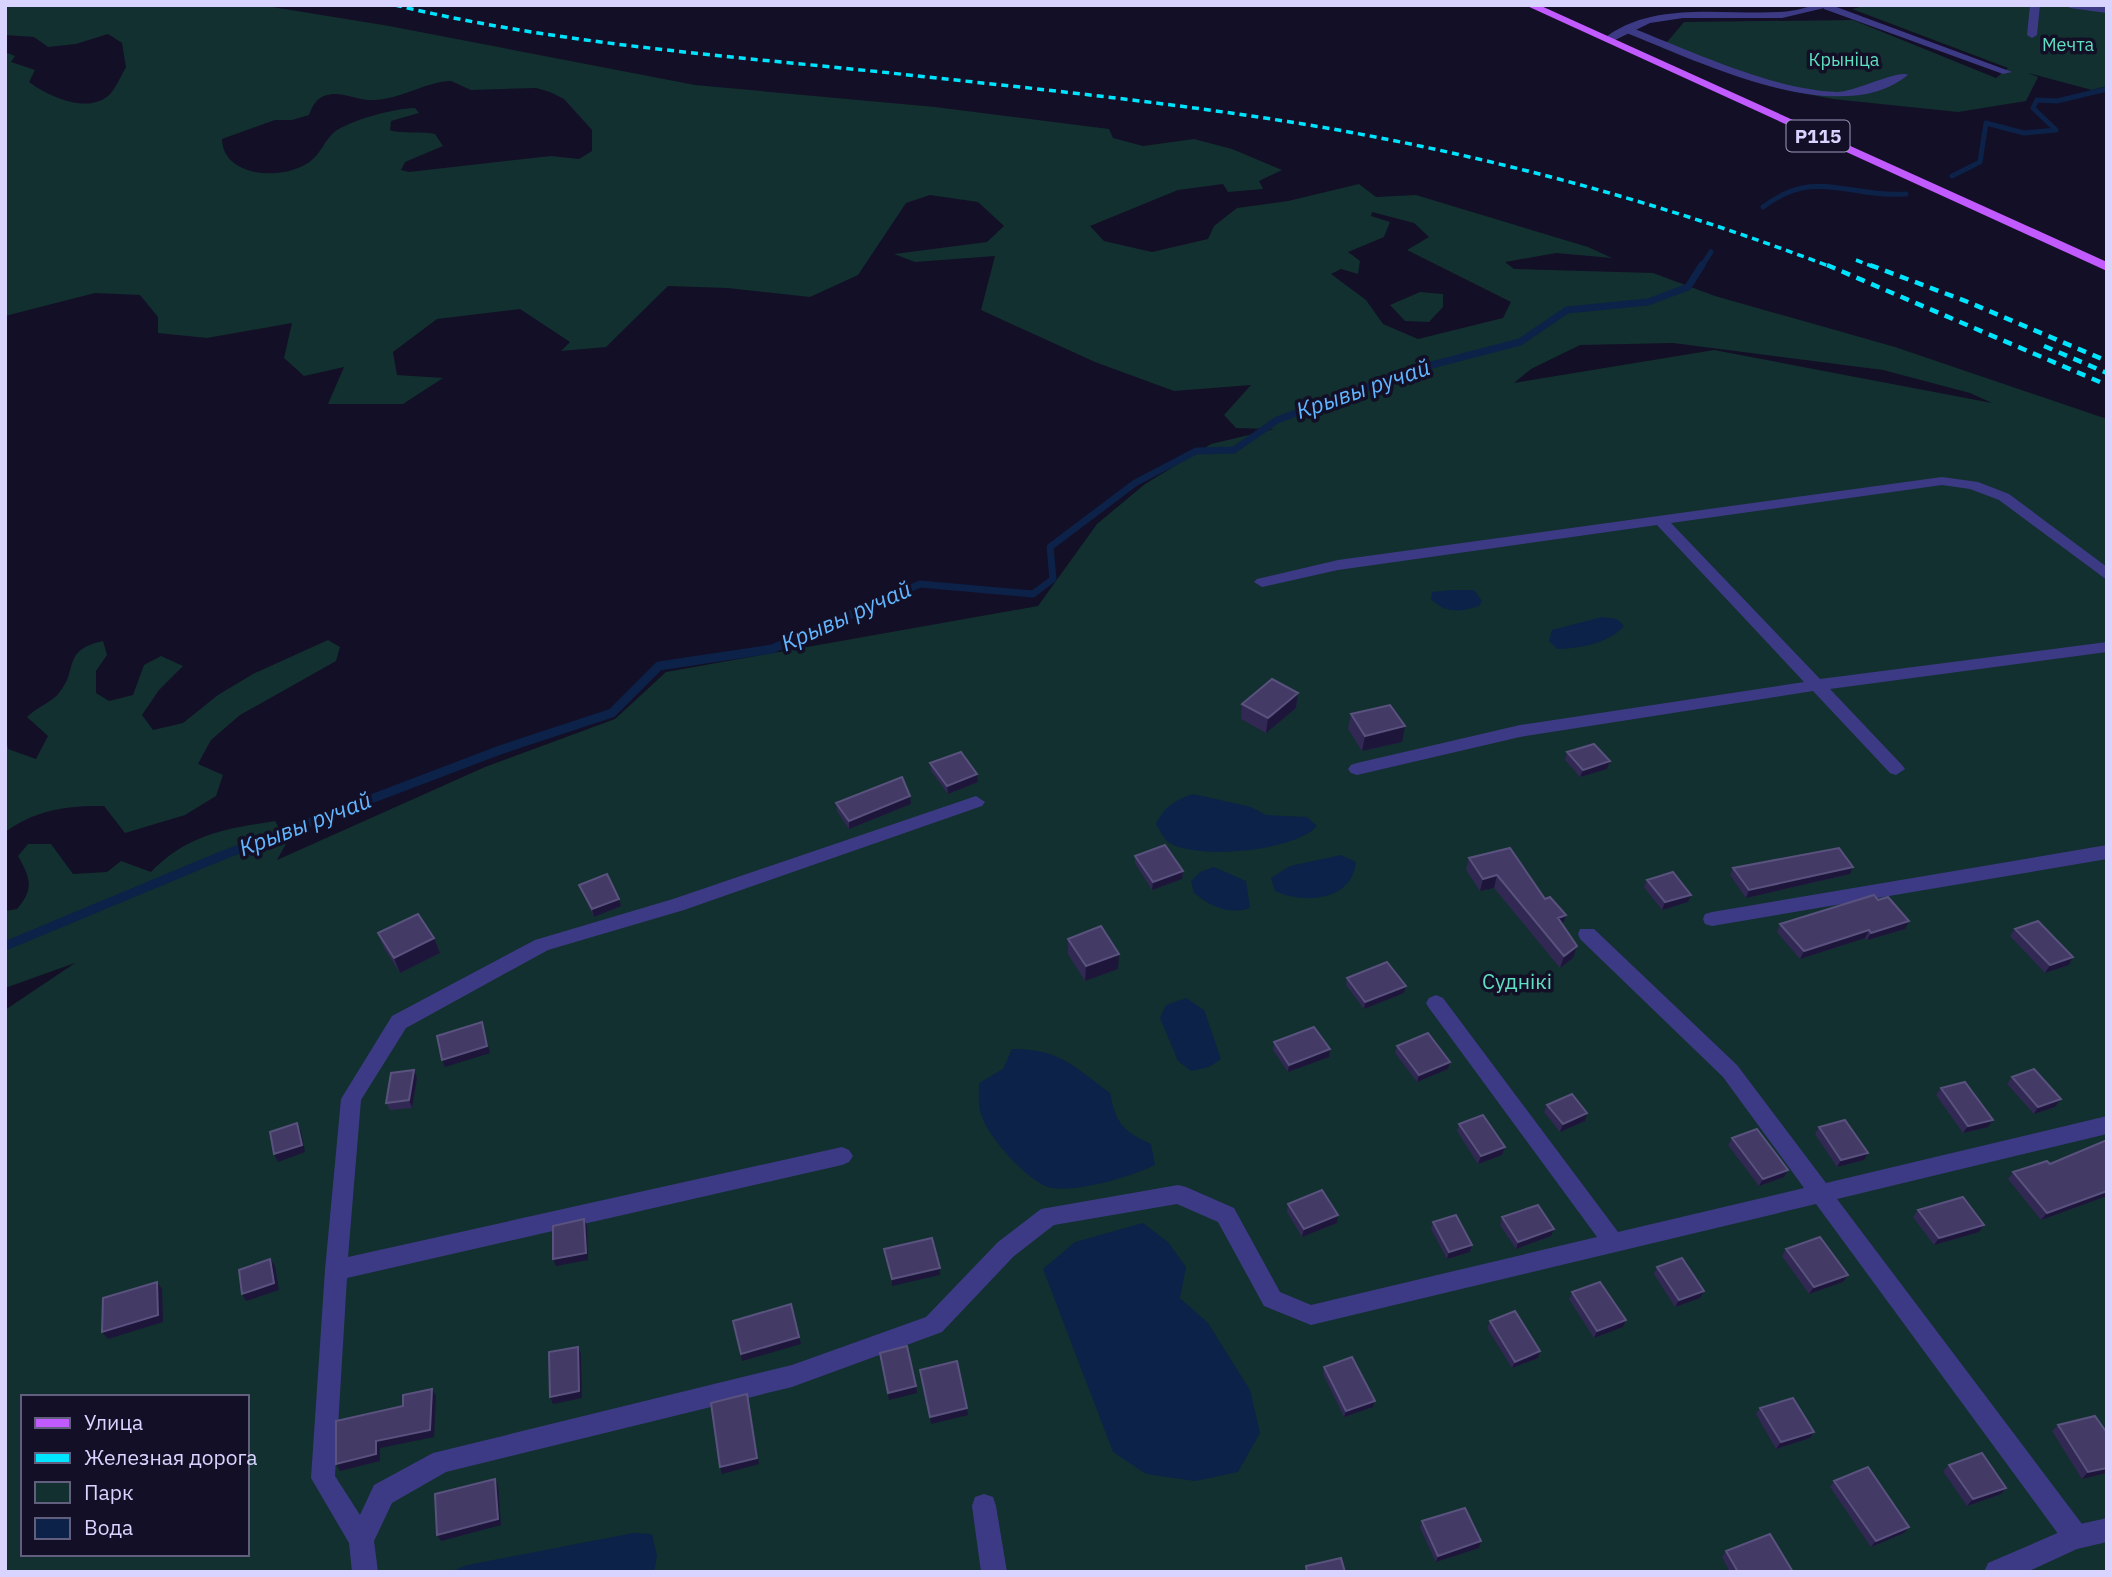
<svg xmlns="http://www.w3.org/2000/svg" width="2112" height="1577" font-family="'IBM Plex Sans',sans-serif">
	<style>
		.green { fill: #12302f; fill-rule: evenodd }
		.water { fill: #0c2248 }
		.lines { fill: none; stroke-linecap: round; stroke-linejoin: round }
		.stream-far2 { stroke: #0c2248; stroke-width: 5 }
		.stream-far1 { stroke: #0c2248; stroke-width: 7 }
		.stream { stroke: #0c2248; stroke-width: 9 }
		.lane { fill: #3d3a85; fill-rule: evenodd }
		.street { fill: #3d3a85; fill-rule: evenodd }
		.primary { fill: #c25bff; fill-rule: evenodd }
		.rail-far1 { stroke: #00e5ff; stroke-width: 3.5; stroke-dasharray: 7 5; stroke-linecap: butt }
		.rail { stroke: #00e5ff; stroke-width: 4.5; stroke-dasharray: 9 7; stroke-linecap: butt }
		.wall { fill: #312854 }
		.shaded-wall { fill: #1d163a }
		.building { fill: #433a66; stroke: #5a527e; stroke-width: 2 }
		.labels { text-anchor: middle; stroke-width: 7; stroke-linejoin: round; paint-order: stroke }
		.far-park-label { font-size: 18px; fill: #5fe0c0; stroke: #130f26 }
		.shield { fill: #130f26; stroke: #9e99be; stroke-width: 2 }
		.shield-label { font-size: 19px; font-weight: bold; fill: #d9d4ff }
		.park-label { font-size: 21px; fill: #5fe0c0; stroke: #130f26 }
		.water-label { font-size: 23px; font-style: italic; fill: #62b6ff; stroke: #130f26 }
	</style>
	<rect width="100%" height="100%" fill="#130f26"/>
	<path class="green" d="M5,5H260L389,26L695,85L935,107L1109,129L1113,138L1143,146L1194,139L1232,149L1282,170L1259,181L1263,189L1228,192L1223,184L1178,190L1090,226L1104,241L1152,252L1208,239L1214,226L1237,208L1288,201L1359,184L1376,197L1416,195L1588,247L1612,258L1556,253L1505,262L1514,269L1653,273L1715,296L1895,347L2107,419V1572H5V1010L75,963L5,988V911L17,909C34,889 31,879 18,856L28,844H51L73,874L107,872L121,861L151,872C188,834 225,829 275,821L287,842L277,860L485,767L615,719L666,672L1038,606L1097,524L1145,484L1211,444L1274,429L1236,428L1224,415L1251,385L1174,391L1095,362L981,310L995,256L915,262L894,254L987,242L1004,226L978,202L930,195L906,203L858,275L810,297L727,288L668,286L606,347L561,351L570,342L520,309L437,319L393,352L397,375L443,378L403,404H328L344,367L304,376L284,358L292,323L207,338L158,333V317L140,295L95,293L5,316V52L15,56L11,62L35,70L29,82C48,96 86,114 108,96C115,90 121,76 126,67L122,43L108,34L76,44L48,47L34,37L5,35ZM451,81L471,90L536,88L550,92L564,99L592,130V151L579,159L551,156L409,172L401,170L405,162L443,146L435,134C422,131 399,134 390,130L391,121L419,113L415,108C392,109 358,118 337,130C327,136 322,151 313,159C290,181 223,180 222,139L275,120H292L309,115C313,105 316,98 327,95C342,91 356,100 370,100C399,101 423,82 451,81ZM1372,212L1414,223L1429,237L1407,250L1511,302L1503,318L1418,339L1383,324L1366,300L1331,274L1341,269L1358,274L1360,261L1348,252L1384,237L1390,222L1371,216ZM1673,343L1883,370L1970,393L1992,403L1714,350L1514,383L1531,369L1580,345ZM23,1397H247V1554H23Z
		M1868,5H2107V86L2092,90L2028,73L2038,77L2026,101L1958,112L1833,99L1796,92L1662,48L1684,22L1853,20L1996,78L2008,68L1852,9Z
		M1420,292L1443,294V307L1429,322L1405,321L1390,305Z
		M328,640L340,647L336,661L240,715L211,740L198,764L223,775L216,796L185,815L125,833L104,806C68,805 35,810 5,832V733L8,749L36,759L48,736L27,717C36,708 53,701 59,693C79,670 61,650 103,641L107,655L96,671V693L109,701L133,695L144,665L161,656L183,666L159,690L142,715L153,730L183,723L218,695L253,674Z"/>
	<path class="water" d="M1452,590H1474L1482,601L1479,606C1460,612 1446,614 1431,599L1432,592Z
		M1602,617L1617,619L1624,626C1610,643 1578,649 1557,649L1549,641L1552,630Z
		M1193,794L1251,807L1266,815L1307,817L1317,826C1296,851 1196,861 1168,842C1163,838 1160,830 1156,824C1164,807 1175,800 1193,794Z
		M1341,855L1356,862C1352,902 1303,904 1275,891L1271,878L1290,866Z
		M1214,867L1246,881L1250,908C1228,915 1212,907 1194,893L1191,881L1200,872Z
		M1186,998L1204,1010L1221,1059L1209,1067L1191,1071L1178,1061L1160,1018L1166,1005Z
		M1012,1049C1060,1049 1073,1066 1110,1093C1116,1123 1122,1131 1151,1144L1155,1165C1133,1176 1069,1196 1045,1186C1023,1176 984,1133 980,1110C978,1101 979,1091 979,1083L1003,1069Z
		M1143,1223L1168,1242L1186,1267L1180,1298L1208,1323L1250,1390L1260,1433L1238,1472L1195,1481L1146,1474L1113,1452L1043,1269L1075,1242Z
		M633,1533L652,1534L657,1556L654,1572H449L468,1565Z"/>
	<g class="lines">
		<path class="stream-far2" d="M1952,176L1980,162L1986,123L2024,133L2056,130L2033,108L2037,100L2057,101L2107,89
			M1763,207C1816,167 1848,198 1906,194
			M1701,267L1711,252"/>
		<path class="stream-far1" d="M873,605L920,584L1033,594L1053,579L1050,547L1135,483L1196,451L1234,450L1277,420L1420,368L1520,342L1567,310L1648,302L1688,287L1702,265"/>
		<path class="stream" d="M5,946L221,856L500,750L612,713L659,666L772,649L877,603"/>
		<path class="lane" d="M1823,5H1831L2012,72L2003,74L1824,9Z
			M2030,5H2040L2037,35L2032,38L2027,35Z
			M1624,28H1632C1694,52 1770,89 1837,92C1855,92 1899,69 1908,75C1839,132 1696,60 1624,32Z
			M1942,477L1978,482L2009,494L2107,567V580L1999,500L1970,489L1942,485L1671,523L1820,679L2107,642V652L1830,689L1902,765L1905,769L1896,775L1890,773L1813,691L1520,737L1357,775L1351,773L1348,769L1351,765L1357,763L1520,725L1804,682L1657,525L1338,570L1262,587L1254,582L1257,579L1338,560Z
			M976,796L985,802L982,806L684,910L548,950L406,1028L361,1100L348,1257L842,1147L849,1150L853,1156L849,1162L842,1165L347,1278L335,1476L360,1515L374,1485L433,1453L792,1365L926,1317L998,1242L1041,1209L1178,1185L1186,1187L1234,1208L1280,1292L1311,1305L1597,1237L1429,1008L1426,1003L1429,998L1436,995L1443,998L1618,1232L1804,1188L1723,1077L1580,939L1578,934L1580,929H1594L1737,1065L1826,1183L2107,1116V1134L1837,1199L2085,1528L2088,1537L2085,1546L2076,1549L2067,1546L1816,1204L1311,1325L1264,1306L1218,1222L1177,1204L1054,1225L1014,1256L942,1332L934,1335L792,1387L446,1472L392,1503L374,1541L378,1572H352L349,1543L311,1478L325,1270L341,1099L392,1016L535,940L673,899Z
			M2107,845V859L1712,926L1705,924L1703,919L1705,914L1712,912Z
			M984,1494L993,1497L996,1506L1007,1572H981L972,1506L975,1497Z"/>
		<path class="street" d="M1816,5H1837L1782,18H1683L1650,23L1611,42L1602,40C1650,0 1722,15 1779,12C1791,12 1804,8 1816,5Z
			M2065,5L2107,7V13L2070,8Z
			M2107,1518V1542L2077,1549L2027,1572H1984L1988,1563L2076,1525Z"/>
		<path class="primary" d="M1525,5H1539L2107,262V271Z"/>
		<path class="rail-far1" d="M395,5C569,47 750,57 927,77C1058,91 1190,105 1321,127C1494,157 1667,204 1831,267
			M1856,260L1874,267"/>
		<path class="rail" d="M1827,265L2107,385
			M1870,265L1968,302L2107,361
			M2044,346L2107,373"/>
	</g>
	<path class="wall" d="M1298,693L1296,708L1266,733L1241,719L1242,704Z
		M1351,714L1402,742L1362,751L1348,729Z
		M1567,752L1610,761L1607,769L1580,777L1565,760Z
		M930,763L978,782L948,794L931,771Z
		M836,803L911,804L849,829L837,811Z
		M1135,856L1183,871L1182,879L1152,890L1135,863Z
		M1469,858L1545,899L1566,915L1563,925L1577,946L1573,958L1560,968L1494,888L1480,891L1466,870Z
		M1733,868L1850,874L1746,898L1730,875Z
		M1647,880L1691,895L1688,902L1662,910L1644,887Z
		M579,885L619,899L621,906L594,917L582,892Z
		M1780,924L1905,929L1867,940L1865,938L1800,959L1777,932Z
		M2015,929L2069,965L2045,973L2010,936Z
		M378,933L434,938L440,953L400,973L384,948Z
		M1068,939L1118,969L1085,981L1068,954Z
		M1347,978L1404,993L1364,1009L1346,985Z
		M1274,1042L1329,1057L1288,1072L1273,1050Z
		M1397,1046L1450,1062L1448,1069L1417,1082L1395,1053Z
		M2012,1077L2055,1107L2034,1114L2007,1084Z
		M417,1078L412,1108L390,1110L386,1103Z
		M1941,1088L1988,1127L1963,1133L1936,1095Z
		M1547,1105L1585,1121L1560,1132L1544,1112Z
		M1459,1124L1505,1147L1502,1155L1478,1164L1457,1131Z
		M1819,1127L1868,1153L1864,1160L1837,1167L1815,1134Z
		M1732,1138L1788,1170L1784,1177L1759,1186L1728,1145Z
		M2107,1140V1196L2041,1220L2008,1179L2013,1172L2050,1164Z
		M1288,1204L1337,1223L1302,1237L1287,1212Z
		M1918,1210L1984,1225L1979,1232L1934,1245L1913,1217Z
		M1502,1217L1551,1236L1516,1249L1500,1225Z
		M1433,1222L1472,1245L1470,1252L1447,1259L1431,1229Z
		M1786,1249L1848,1275L1843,1282L1809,1294L1782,1256Z
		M1657,1267L1700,1298L1675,1307L1654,1274Z
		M1572,1292L1626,1320L1623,1327L1594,1338L1569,1299Z
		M1490,1321L1540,1351L1538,1358L1512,1368L1487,1328Z
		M1324,1367L1375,1401L1373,1407L1344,1417L1323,1374Z
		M1760,1408L1810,1438L1776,1449L1756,1414Z
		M2058,1425L2107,1473L2082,1479L2052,1431Z
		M1949,1465L2006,1488L2001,1494L1967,1506L1943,1471Z
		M1834,1481L1909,1527L1904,1533L1871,1547L1830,1487Z
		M1422,1521L1481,1541L1479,1548L1436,1562L1420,1528Z
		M1726,1551L1793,1572H1730L1722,1557Z"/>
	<path class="shaded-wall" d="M1298,693L1296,708L1266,733L1268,718Z
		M1405,726L1402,742L1362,751L1365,736Z
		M1610,761L1607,769L1580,777L1583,770Z
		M977,774L978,782L948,794L947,786Z
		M910,796L911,804L849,829V821Z
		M1853,867L1850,874L1746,898L1749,890Z
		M1183,871L1182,879L1152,890L1153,882Z
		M1497,875L1494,888L1480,891L1483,879Z
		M1691,895L1688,902L1662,910L1665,902Z
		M619,899L621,906L594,917L592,909Z
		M1566,915L1562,927L1558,918Z
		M1909,921L1905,929L1867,940L1871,933Z
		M1869,930L1865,938L1800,959L1804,951Z
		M434,938L440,953L400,973L394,958Z
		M1577,946L1573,958L1560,968L1564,956Z
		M1119,954L1118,969L1085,981L1086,966Z
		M2073,957L2069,965L2045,973L2050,965Z
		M1406,986L1404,993L1364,1009L1365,1002Z
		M482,1022L490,1053L445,1067L442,1060Z
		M1330,1049L1329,1057L1288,1072L1289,1065Z
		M1450,1062L1448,1069L1417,1082L1419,1075Z
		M414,1070L417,1078L412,1108L409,1100Z
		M2061,1099L2055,1107L2034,1114L2038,1107Z
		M1587,1113L1585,1121L1560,1132L1563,1124Z
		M1993,1120L1988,1127L1963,1133L1968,1126Z
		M297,1123L301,1131L305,1152L278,1162L274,1154Z
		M1505,1147L1502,1155L1478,1164L1481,1156Z
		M1868,1153L1864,1160L1837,1167L1841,1160Z
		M1788,1170L1784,1177L1759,1186L1763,1179Z
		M2107,1191V1196L2041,1220L2047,1213Z
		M1338,1215L1337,1223L1302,1237L1304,1229Z
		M584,1219L587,1226L588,1260L556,1266L553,1259Z
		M1984,1225L1979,1232L1934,1245L1939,1238Z
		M1554,1229L1551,1236L1516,1249L1518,1242Z
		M1472,1245L1470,1252L1447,1259L1449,1252Z
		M270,1259L275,1266L279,1290L246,1301L242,1294Z
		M940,1268V1275L892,1286V1279Z
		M1848,1275L1843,1282L1809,1294L1814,1287Z
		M157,1282L162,1289L163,1322L108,1339L102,1332Z
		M1704,1291L1700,1298L1675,1307L1679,1300Z
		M1626,1320L1623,1327L1594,1338L1597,1331Z
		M799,1337L801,1344L742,1361L741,1354Z
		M578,1347L581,1354L582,1398L553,1404L550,1397Z
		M1540,1351L1538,1358L1512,1368L1515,1362Z
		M916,1386L917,1393L889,1400L888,1393Z
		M432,1389L436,1396L434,1437L380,1448V1461L340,1471L336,1464L376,1441Z
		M747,1394L759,1464L722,1474L720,1467Z
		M1375,1401L1373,1407L1344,1417L1346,1411Z
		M967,1408L968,1415L931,1424L930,1417Z
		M1814,1432L1810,1438L1776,1449L1781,1442Z
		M2107,1468V1473L2082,1479L2088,1472Z
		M495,1479L498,1485L501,1525L441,1541L437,1535Z
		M2006,1488L2001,1494L1967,1506L1973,1499Z
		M1909,1527L1904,1533L1871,1547L1876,1541Z
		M1481,1541L1479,1548L1436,1562L1438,1556Z"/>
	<path class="building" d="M1272,679L1298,693L1268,718L1242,704Z
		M1390,705L1405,726L1365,736L1351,714Z
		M1594,744L1610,761L1583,770L1567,752Z
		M961,752L977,774L947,786L930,763Z
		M902,777L910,796L849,821L836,803Z
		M1165,845L1183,871L1153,882L1135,856Z
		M1510,848L1545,899L1550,897L1566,915L1558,918L1577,946L1564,956L1497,875L1483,879L1469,858Z
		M1839,848L1853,867L1749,890L1733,868Z
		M1673,872L1691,895L1665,902L1647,880Z
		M607,874L619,899L592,909L579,885Z
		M1874,895L1878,900L1888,897L1909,921L1871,933L1869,930L1804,951L1780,924Z
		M418,914L434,938L394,958L378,933Z
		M2038,921L2073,957L2050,965L2015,929Z
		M1101,926L1119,954L1086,966L1068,939Z
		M1387,962L1406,986L1365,1002L1347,978Z
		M482,1022L487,1046L442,1060L437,1036Z
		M1314,1027L1330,1049L1289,1065L1274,1042Z
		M1428,1033L1450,1062L1419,1075L1397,1046Z
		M2034,1069L2061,1099L2038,1107L2012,1077Z
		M414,1070L409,1100L386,1103L391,1073Z
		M1965,1082L1993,1120L1968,1126L1941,1088Z
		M1572,1094L1587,1113L1563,1124L1547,1105Z
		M1483,1115L1505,1147L1481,1156L1459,1124Z
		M1845,1120L1868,1153L1841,1160L1819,1127Z
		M297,1123L302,1145L274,1154L270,1132Z
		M1757,1129L1788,1170L1763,1179L1732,1138Z
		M2107,1140V1191L2047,1213L2013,1172L2047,1161L2050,1164Z
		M1322,1190L1338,1215L1304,1229L1288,1204Z
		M1963,1197L1984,1225L1939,1238L1918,1210Z
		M1538,1205L1554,1229L1518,1242L1502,1217Z
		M1456,1215L1472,1245L1449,1252L1433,1222Z
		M584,1219L586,1253L553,1259V1226Z
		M1820,1237L1848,1275L1814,1287L1786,1249Z
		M932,1238L940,1268L892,1279L884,1249Z
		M1682,1258L1704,1291L1679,1300L1657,1267Z
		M270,1259L274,1283L242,1294L239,1270Z
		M157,1282L158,1315L102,1332L103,1298Z
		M1600,1282L1626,1320L1597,1331L1572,1292Z
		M791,1304L799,1337L741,1354L733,1321Z
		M1515,1311L1540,1351L1515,1362L1490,1321Z
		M907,1346L916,1386L888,1393L880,1353Z
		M578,1347L579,1391L550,1397L549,1352Z
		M1352,1357L1375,1401L1346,1411L1324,1367Z
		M957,1361L967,1408L930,1417L920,1370Z
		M432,1389L430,1430L376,1441V1454L336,1464V1421L403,1406V1395Z
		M747,1394L757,1458L720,1467L711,1403Z
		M1793,1398L1814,1432L1781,1442L1760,1408Z
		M2095,1416L2107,1433V1468L2088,1472L2058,1425Z
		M1982,1453L2006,1488L1973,1499L1949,1465Z
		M1868,1467L1909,1527L1876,1541L1834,1481Z
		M495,1479L498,1519L437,1535L435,1494Z
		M1465,1508L1481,1541L1438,1556L1422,1521Z
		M1770,1534L1793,1572H1738L1726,1551Z
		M1341,1558L1345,1572H1307L1306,1566Z"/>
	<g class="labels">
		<g class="far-park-label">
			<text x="2068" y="51">Мечта</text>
			<text x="1844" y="66">Крыніца</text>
		</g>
		<rect class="shield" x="1786.5" y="120.5" width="63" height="31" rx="5"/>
		<g class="shield-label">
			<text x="1818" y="143">Р115</text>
		</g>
		<g class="park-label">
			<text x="1517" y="989">Суднікі</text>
		</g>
		<g class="water-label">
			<text transform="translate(1363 389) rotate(-19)" y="8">Крывы ручай</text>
			<text transform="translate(846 616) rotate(-24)" y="8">Крывы ручай</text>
			<text transform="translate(305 824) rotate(-21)" y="8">Крывы ручай</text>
		</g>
	</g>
	<rect width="2112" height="1577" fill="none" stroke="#d9d4ff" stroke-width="14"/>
	<rect x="21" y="1395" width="228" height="161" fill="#130f26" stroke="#625e7d" stroke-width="2"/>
	<rect x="35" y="1418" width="35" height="10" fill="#c25bff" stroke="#625e7d" stroke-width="2"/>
	<text x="84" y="1430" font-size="21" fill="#d9d4ff">Улица</text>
	<rect x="35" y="1453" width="35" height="10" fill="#00e5ff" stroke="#625e7d" stroke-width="2"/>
	<text x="84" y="1465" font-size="21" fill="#d9d4ff">Железная дорога</text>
	<rect x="35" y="1482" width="35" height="21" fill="#12302f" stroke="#625e7d" stroke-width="2"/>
	<text x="84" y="1500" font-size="21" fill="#d9d4ff">Парк</text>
	<rect x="35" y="1518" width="35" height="21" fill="#0c2248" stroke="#625e7d" stroke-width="2"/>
	<text x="84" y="1535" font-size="21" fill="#d9d4ff">Вода</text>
</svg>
